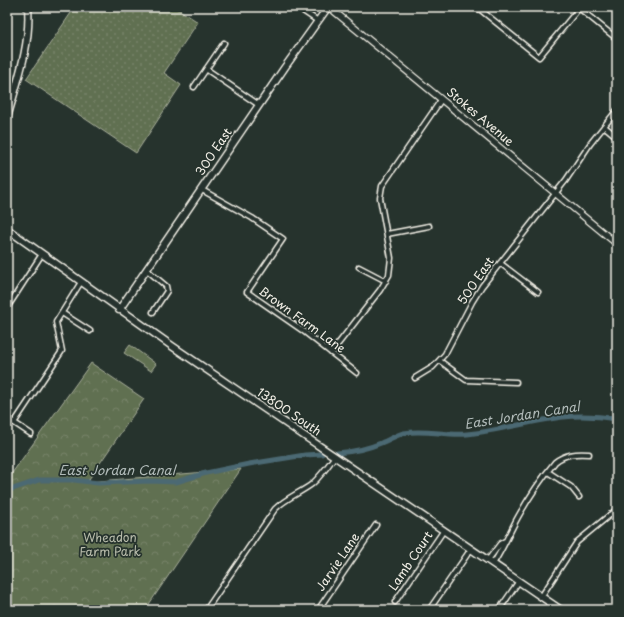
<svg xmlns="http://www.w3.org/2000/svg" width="624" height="617" font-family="'Playpen Sans',sans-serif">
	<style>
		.built { fill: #3a403a }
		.grass { fill: url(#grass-dots); stroke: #aab09c }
		.forest { fill: url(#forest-crowns); stroke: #aab09c }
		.garden { fill: #606f51; stroke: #aab09c }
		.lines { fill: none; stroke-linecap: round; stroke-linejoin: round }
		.canal { stroke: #4c6973; stroke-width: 5 }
		.minor-casing { stroke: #f4f1e8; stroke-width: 7 }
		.tertiary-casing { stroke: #f4f1e8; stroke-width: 8 }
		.secondary-casing { stroke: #f4f1e8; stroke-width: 9 }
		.minor { stroke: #26332d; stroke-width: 4 }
		.tertiary { stroke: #26332d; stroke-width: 5.5 }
		.secondary { stroke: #26332d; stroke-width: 6 }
		.labels { text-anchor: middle; stroke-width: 3.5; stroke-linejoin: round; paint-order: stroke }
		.street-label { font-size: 12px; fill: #f4f1e8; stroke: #26332d }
		.park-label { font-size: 12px; fill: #b9bdac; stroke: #26332d }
		.water-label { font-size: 13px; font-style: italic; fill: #b1bbb9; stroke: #26332d }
	</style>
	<defs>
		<pattern id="grass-dots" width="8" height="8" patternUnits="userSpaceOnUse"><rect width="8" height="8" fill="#606f51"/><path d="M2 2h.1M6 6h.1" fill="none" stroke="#77846a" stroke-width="1.8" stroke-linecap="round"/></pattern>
		<pattern id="forest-crowns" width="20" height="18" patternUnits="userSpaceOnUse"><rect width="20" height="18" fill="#606f51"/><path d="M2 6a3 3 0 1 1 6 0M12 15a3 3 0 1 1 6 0" fill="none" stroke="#77846a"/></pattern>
	</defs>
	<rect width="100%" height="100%" fill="#26332d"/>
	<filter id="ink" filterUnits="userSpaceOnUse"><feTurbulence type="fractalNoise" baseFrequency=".025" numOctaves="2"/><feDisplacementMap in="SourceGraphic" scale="8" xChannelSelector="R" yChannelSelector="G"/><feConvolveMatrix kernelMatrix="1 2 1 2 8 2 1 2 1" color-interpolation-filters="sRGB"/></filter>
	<g filter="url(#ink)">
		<path class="built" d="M7,7H11L13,21L9,58L7,65Z"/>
		<path class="grass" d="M75,7H175L198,22L164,73L181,85L136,153L26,79Z"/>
		<path class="forest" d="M91,363L144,399L87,482L241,469L145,610H7V480Z"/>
		<path class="garden" d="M130,345L156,364L151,371L124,353Z"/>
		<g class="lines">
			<path class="canal" d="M337,453C352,452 367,449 381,443C389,440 396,435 404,433C425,429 446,436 467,434C499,431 530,421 563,417C581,415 599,416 617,419
				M7,491L39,480H74L98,483L150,481L176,482L206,473L249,464L305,455L322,454"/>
			<defs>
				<path id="minor" d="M297,7L318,21
					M477,7L539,57L580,7
					M579,8L617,39
					M206,69L259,105
					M194,87L224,43
					M604,126L617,137
					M202,190L252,218L283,239L247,292L302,330L357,373
					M387,234L429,226
					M500,263L538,292
					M359,267L386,281
					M147,270L166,286L167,291L153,312
					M7,308L42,254
					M62,313L90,331
					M331,353L380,290L389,275L391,258L380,198L382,186L441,100
					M440,361L466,380L516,382
					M415,378L433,367L445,354L472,302L482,286L566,180L590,144L617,110
					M7,418L31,434
					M14,423L62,351L56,322L81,282
					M548,472L571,487L579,497
					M488,560L500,544L505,541
					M493,564C503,549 509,533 518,517C528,499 542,478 555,462C565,454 576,453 589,454
					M541,597L577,542L617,509
					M395,602L444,530
					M206,610L275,509C286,498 300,493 312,484C321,476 328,466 335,456
					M318,610L376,525
					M429,610L471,549
					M499,610L519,581"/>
				<path id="tertiary" d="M329,7L617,244"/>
				<path id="secondary" d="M7,118C17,82 31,45 28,7
					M7,229L172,346L561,610
					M119,310L285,67L328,7"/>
			</defs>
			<use href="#minor" class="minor-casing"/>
			<use href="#tertiary" class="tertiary-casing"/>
			<use href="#secondary" class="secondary-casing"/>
			<use href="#minor" class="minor"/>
			<use href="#tertiary" class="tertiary"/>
			<use href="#secondary" class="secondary"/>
		</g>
	</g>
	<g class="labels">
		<g class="street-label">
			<text transform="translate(480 117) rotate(40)" y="4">Stokes Avenue</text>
			<text transform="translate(214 152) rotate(-56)" y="4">300 East</text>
			<text transform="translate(476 281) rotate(-56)" y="4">500 East</text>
			<text transform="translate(302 320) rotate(36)" y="4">Brown Farm Lane</text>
			<text transform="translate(289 412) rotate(34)" y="4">13800 South</text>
			<text transform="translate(411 561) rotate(-56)" y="4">Lamb Court</text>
			<text transform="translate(338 562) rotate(-56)" y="4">Jarvie Lane</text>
		</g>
		<g class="park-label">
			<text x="110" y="542">Wheadon<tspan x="110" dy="14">Farm Park</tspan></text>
		</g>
		<g class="water-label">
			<text transform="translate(522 415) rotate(-9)" y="5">East Jordan Canal</text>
			<text x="117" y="475">East Jordan Canal</text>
		</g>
	</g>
	<rect width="624" height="617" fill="none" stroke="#26332d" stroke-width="24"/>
	<rect x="12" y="12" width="600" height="593" fill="none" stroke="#f4f1e8" stroke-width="1.5" filter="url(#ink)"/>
</svg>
